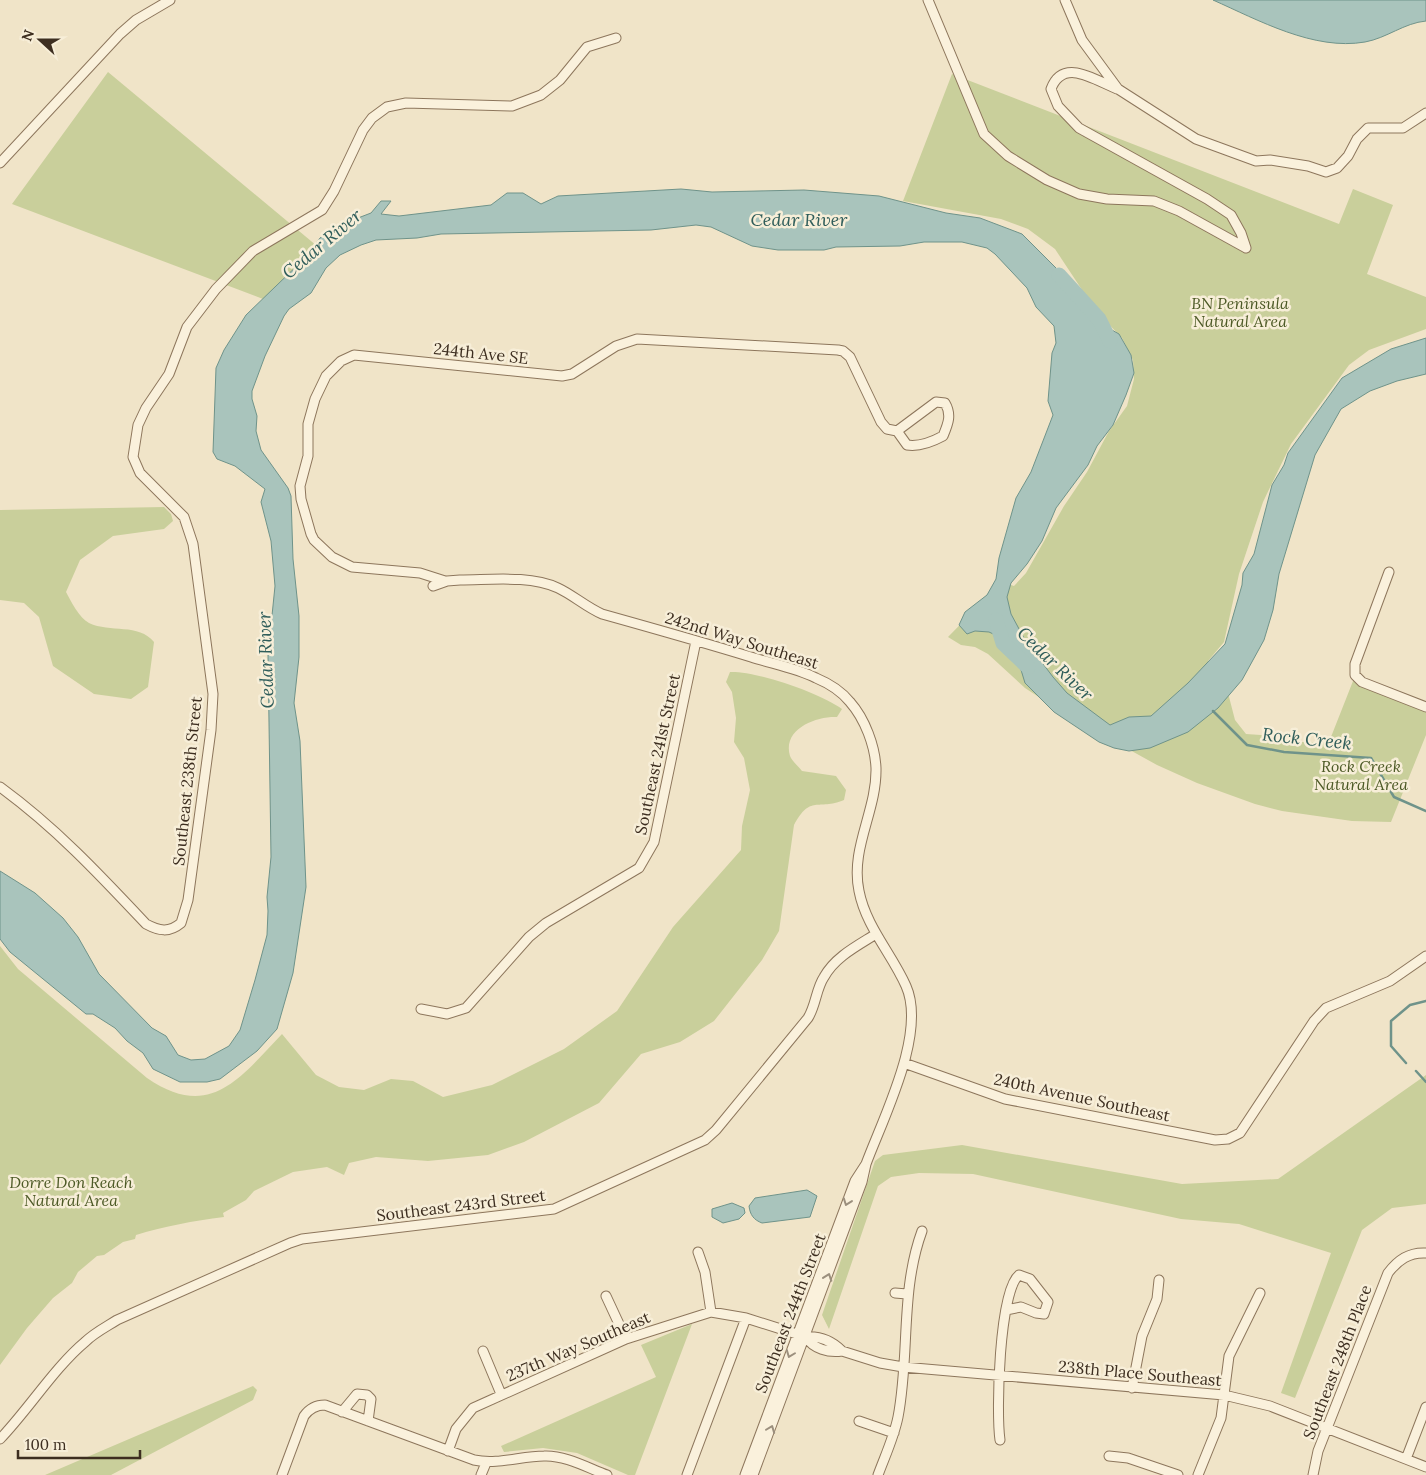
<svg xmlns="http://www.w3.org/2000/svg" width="1426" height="1475" font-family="Lora,serif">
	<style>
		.green { fill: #c9cf9b }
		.water { fill: #a9c4bc; stroke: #6f938a }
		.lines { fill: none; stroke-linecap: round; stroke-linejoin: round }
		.stream { stroke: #6f938a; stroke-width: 2.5 }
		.river { stroke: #a9c4bc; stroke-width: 15 }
		.street-casing { stroke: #8d765c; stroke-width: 11 }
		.street { stroke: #faf1dc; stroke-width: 9 }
		.oneway { stroke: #9c907e }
		.labels { text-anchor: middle; stroke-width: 5; stroke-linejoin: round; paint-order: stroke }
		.park-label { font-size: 16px; font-style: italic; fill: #4d5a26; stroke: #f7eed8 }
		.street-label { font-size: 16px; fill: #3d2e20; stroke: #f7eed8 }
		.water-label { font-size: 18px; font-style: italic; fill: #2f5d5a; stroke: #f7eed8 }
	</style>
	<rect width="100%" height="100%" fill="#f0e4c8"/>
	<path class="green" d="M108,72L317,246L307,258L263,299L12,204Z
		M952,74L1339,224L1353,189L1393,205L1367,274L1426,297V329L1369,350L1349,365L1291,444L1263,502L1239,574L1224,642L1208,661L1221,666L1235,720L1246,734L1277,736L1292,742H1329L1355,676L1426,704V735L1391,822L1352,821L1282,811L1255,804L1197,783L1157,765L1063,713L1025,688L988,654L975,647L961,645L948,637L1002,582L1014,586L1026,573L1064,506L1087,472L1109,431L1127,406L1134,379L1133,360L1122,338L1096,311L1055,249L1028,229L1001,219L903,201Z
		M164,507L171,514L173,521L164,529L113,536L80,560L66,592C71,601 79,618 89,623C110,633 139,623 154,642L148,687L131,699L94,694L53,666L39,617L24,603L0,600V510Z
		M730,672C757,671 820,693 842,709L837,717C816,716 782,729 790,756C792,761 799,767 802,771L836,776L846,790L844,800C817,811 811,794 794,825L779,931L762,960L714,1021L680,1042L641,1054L599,1103L524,1142L488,1155L428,1161L376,1157L349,1163L344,1175L327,1167L293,1172L254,1191L246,1200L223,1213L224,1217C193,1221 165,1226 136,1235L135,1239L123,1242L104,1255L97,1256L78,1272L72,1283L53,1298L27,1328L0,1365V946L18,969L147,1078C210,1121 239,1079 282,1034L316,1075L339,1087L364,1090L391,1079L413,1081L443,1097L492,1085L564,1049L617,1011L673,927L741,850L742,826L750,790L744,758L734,742L736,718L732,692L726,682Z
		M1426,1075V1204L1392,1208L1362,1230L1295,1398L1281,1393L1331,1253L1239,1224L1181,1219L973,1174L919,1173L891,1177L878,1186L829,1329L822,1315L875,1161L883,1155L962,1145L1182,1184L1278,1179Z
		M692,1324L635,1475H628L577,1453L543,1448L504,1452L501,1446L656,1377L641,1345Z
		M253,1386L257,1390L253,1400L111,1475H45Z"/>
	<path class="water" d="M1213,0H1426V21C1404,23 1387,38 1365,42C1314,51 1258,20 1213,0Z
		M681,189L712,192L804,190L879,196L946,213L980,218L1022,234L1056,268L1072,288L1087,316L1119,334L1131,355L1134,373L1126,395L1113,425L1097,446L1088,465L1056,508L1042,541L1027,564L1011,583L1007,597L1011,614L1025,640L1053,677L1067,693L1110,725L1129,717L1151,716L1188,683L1225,644L1242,585L1243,573L1254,554L1272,485L1284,465L1288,453L1342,378L1391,349L1426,338V374L1397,381L1370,391L1341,409L1315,455L1279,574L1273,610L1264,640L1242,680L1218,708L1188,732L1150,748L1129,751L1114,748L1099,742L1054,712L1025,683L1018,660L1006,640L989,632L975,631L967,634L959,625L965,612L987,595L996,579L999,558L1016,498L1031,472L1053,415L1048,401L1052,353L1056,343L1054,326L1036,307L1027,288L995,254L987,248L962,242H924L900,246L836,247L824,250H778L752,246L711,227L696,225L651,230L441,234L417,238L376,240L361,245L340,255L326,268L311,293L289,309L284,316L265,356L252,391V399L257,416L256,431L261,450L288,488L291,496L293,559L299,616V657L294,703L300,741L306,887L293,973L277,1029L257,1051L220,1079L207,1082H180L153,1069L143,1053L127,1041L115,1028L93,1014H86L10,952L0,939V871L35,893L63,918L78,937L99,974L152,1028L166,1036L178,1055L191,1060L205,1059L229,1046L240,1030L255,980L267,935L268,911L267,897L271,857L268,655L275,586L271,541L261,502L265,489L235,466L217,459L213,452L216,368L224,350L246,315L305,258L320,238L329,231L347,219L358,218L371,213L381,201H391L381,214L399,216L491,205L507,193H523L541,204L558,196Z
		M807,1190L817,1196L810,1217L762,1223C754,1220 750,1215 749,1206L755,1198Z
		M732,1203L744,1208L745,1213L739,1219L723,1223L712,1217V1209Z"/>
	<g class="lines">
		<path class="stream" d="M1213,711L1247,745L1284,752L1371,758L1394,797L1426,811
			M1406,1063L1391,1046V1021L1410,1005L1426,1001
			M1416,1071L1426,1082"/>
		<path class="river" d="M1059,275L1099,319L1110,341
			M996,620L1003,643L1028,667"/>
		<defs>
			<path id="street" d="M928,0L984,134L1008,156L1047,180L1079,194L1107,199L1154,201L1179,211L1246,248
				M1065,0L1082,40L1118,89L1196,139L1256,161L1270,160L1308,166L1326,172L1337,168L1348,156L1357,139L1368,128H1403L1426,113
				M1117,89C1095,80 1063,57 1051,89L1058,106L1079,128L1207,199L1231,215L1241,233L1246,248
				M0,163L120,34L136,20L170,0
				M1389,572L1355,664V675L1362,682L1426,707
				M445,581L420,573L352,567L332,557L314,540L311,534L301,499L300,486L308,456V424L315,399L326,376L341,361L354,355L562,376L572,374L616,346L637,339L838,350L843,351L850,357L881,422L887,429L897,431L936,402L945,403C952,415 948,424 943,436C932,442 920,447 907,445L897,431
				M433,586L447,581L460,580C491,580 529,575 558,588C573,595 586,607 602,614C652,628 702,642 751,657C773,664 796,668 816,678C828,683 842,692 850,702C865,719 875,746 876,768C877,811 850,848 859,891C866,927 892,954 906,986C927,1033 883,1118 866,1164
				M0,787C56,828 99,874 146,924C159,931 169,933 181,923L188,900L211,730L213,694L193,544L184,517L140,473L133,457L138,425L146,408L169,374L187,327L216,289L253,251L322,210L334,191L363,130L372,118L387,107L406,103L512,106L541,95L560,80L587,47L616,38
				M421,1009L447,1014L466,1008L529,937L546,923L639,868L654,842L696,641
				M904,1063L1005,1099L1215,1140L1228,1139L1240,1133L1314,1021L1326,1008L1390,981L1426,956
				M698,1252L705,1272L711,1312
				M895,1293L907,1294
				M606,1296L626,1339
				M483,1351L501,1394
				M842,1351L880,1363L903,1367L1224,1395L1270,1406L1426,1467
				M1132,1388L1142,1336L1157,1299L1159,1280
				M342,1412L357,1394L367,1395L371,1399L368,1421
				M859,1421L894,1433
				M0,1439C28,1410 55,1367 85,1342C94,1333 106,1327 117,1320L290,1243L302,1239L554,1209L705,1140L716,1130L808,1018C816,1005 816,989 824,977C835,957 857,946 876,934
				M1000,1440C996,1413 999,1291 1019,1275L1030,1279L1048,1302L1044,1314L1036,1313L1021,1307L1006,1310
				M448,1451L456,1429L473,1408L626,1339L711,1312L746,1318L806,1337C819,1336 832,1341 842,1351C829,1353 813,1349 806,1337
				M1109,1456L1128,1458L1178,1475
				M1406,1459L1426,1407
				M282,1475L304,1416C309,1409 316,1405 325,1405L474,1460C498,1465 521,1456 544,1456C565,1455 588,1468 607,1475
				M481,1475L486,1463
				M687,1475L746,1318
				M745,1475L855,1181L866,1164L862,1182L753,1475
				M878,1475C885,1456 894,1437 898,1417C910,1355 900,1291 922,1231
				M1198,1475L1221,1418L1229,1356L1260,1293
				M1313,1475L1318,1451L1388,1273C1398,1260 1409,1252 1426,1253"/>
		</defs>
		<use href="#street" class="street-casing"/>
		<use href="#street" class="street"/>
	</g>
	<defs><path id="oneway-chevron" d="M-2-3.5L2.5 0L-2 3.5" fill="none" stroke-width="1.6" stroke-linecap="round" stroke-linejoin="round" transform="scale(1.25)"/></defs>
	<g class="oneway">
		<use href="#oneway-chevron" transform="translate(847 1202) rotate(110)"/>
		<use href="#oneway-chevron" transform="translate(828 1277) rotate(-70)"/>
		<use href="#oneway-chevron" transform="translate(790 1354) rotate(111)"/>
		<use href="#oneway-chevron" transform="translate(771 1429) rotate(-69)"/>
	</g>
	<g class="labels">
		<g class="park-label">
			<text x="1240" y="309">BN Peninsula<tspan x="1240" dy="18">Natural Area</tspan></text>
			<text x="1361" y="772">Rock Creek<tspan x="1361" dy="18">Natural Area</tspan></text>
			<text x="71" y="1188">Dorre Don Reach<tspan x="71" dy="18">Natural Area</tspan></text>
		</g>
		<g class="street-label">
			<text transform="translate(481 353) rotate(6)" y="6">244th Ave SE</text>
			<text transform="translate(742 640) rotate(17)" y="6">242nd Way Southeast</text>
			<text transform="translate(657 754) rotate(-78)" y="6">Southeast 241st Street</text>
			<text transform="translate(187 781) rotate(-84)" y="6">Southeast 238th Street</text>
			<text transform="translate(1082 1097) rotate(12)" y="6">240th Avenue Southeast</text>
			<text transform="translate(461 1205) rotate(-7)" y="6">Southeast 243rd Street</text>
			<text transform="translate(790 1313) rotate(-69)" y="6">Southeast 244th Street</text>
			<text transform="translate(578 1346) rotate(-23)" y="6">237th Way Southeast</text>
			<text transform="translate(1337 1362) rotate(-69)" y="6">Southeast 248th Place</text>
			<text transform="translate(1140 1373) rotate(5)" y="6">238th Place Southeast</text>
		</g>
		<g class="water-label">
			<text x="799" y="226">Cedar River</text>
			<text transform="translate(322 244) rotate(-40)" y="6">Cedar River</text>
			<text transform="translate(266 660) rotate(-92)" y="6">Cedar River</text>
			<text transform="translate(1055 664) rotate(44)" y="6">Cedar River</text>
			<text transform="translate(1307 739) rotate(6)" y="6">Rock Creek</text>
		</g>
	</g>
	<g transform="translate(40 40) rotate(291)" stroke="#f7eed8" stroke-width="4" paint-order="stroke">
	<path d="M0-4L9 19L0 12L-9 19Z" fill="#3d2e20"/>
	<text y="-8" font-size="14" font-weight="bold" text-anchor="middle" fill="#3d2e20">N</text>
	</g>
	<path d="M18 1450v8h122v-8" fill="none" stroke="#3d2e20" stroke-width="2.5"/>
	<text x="25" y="1450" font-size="15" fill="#3d2e20" stroke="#f7eed8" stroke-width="4" paint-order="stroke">100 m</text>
</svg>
